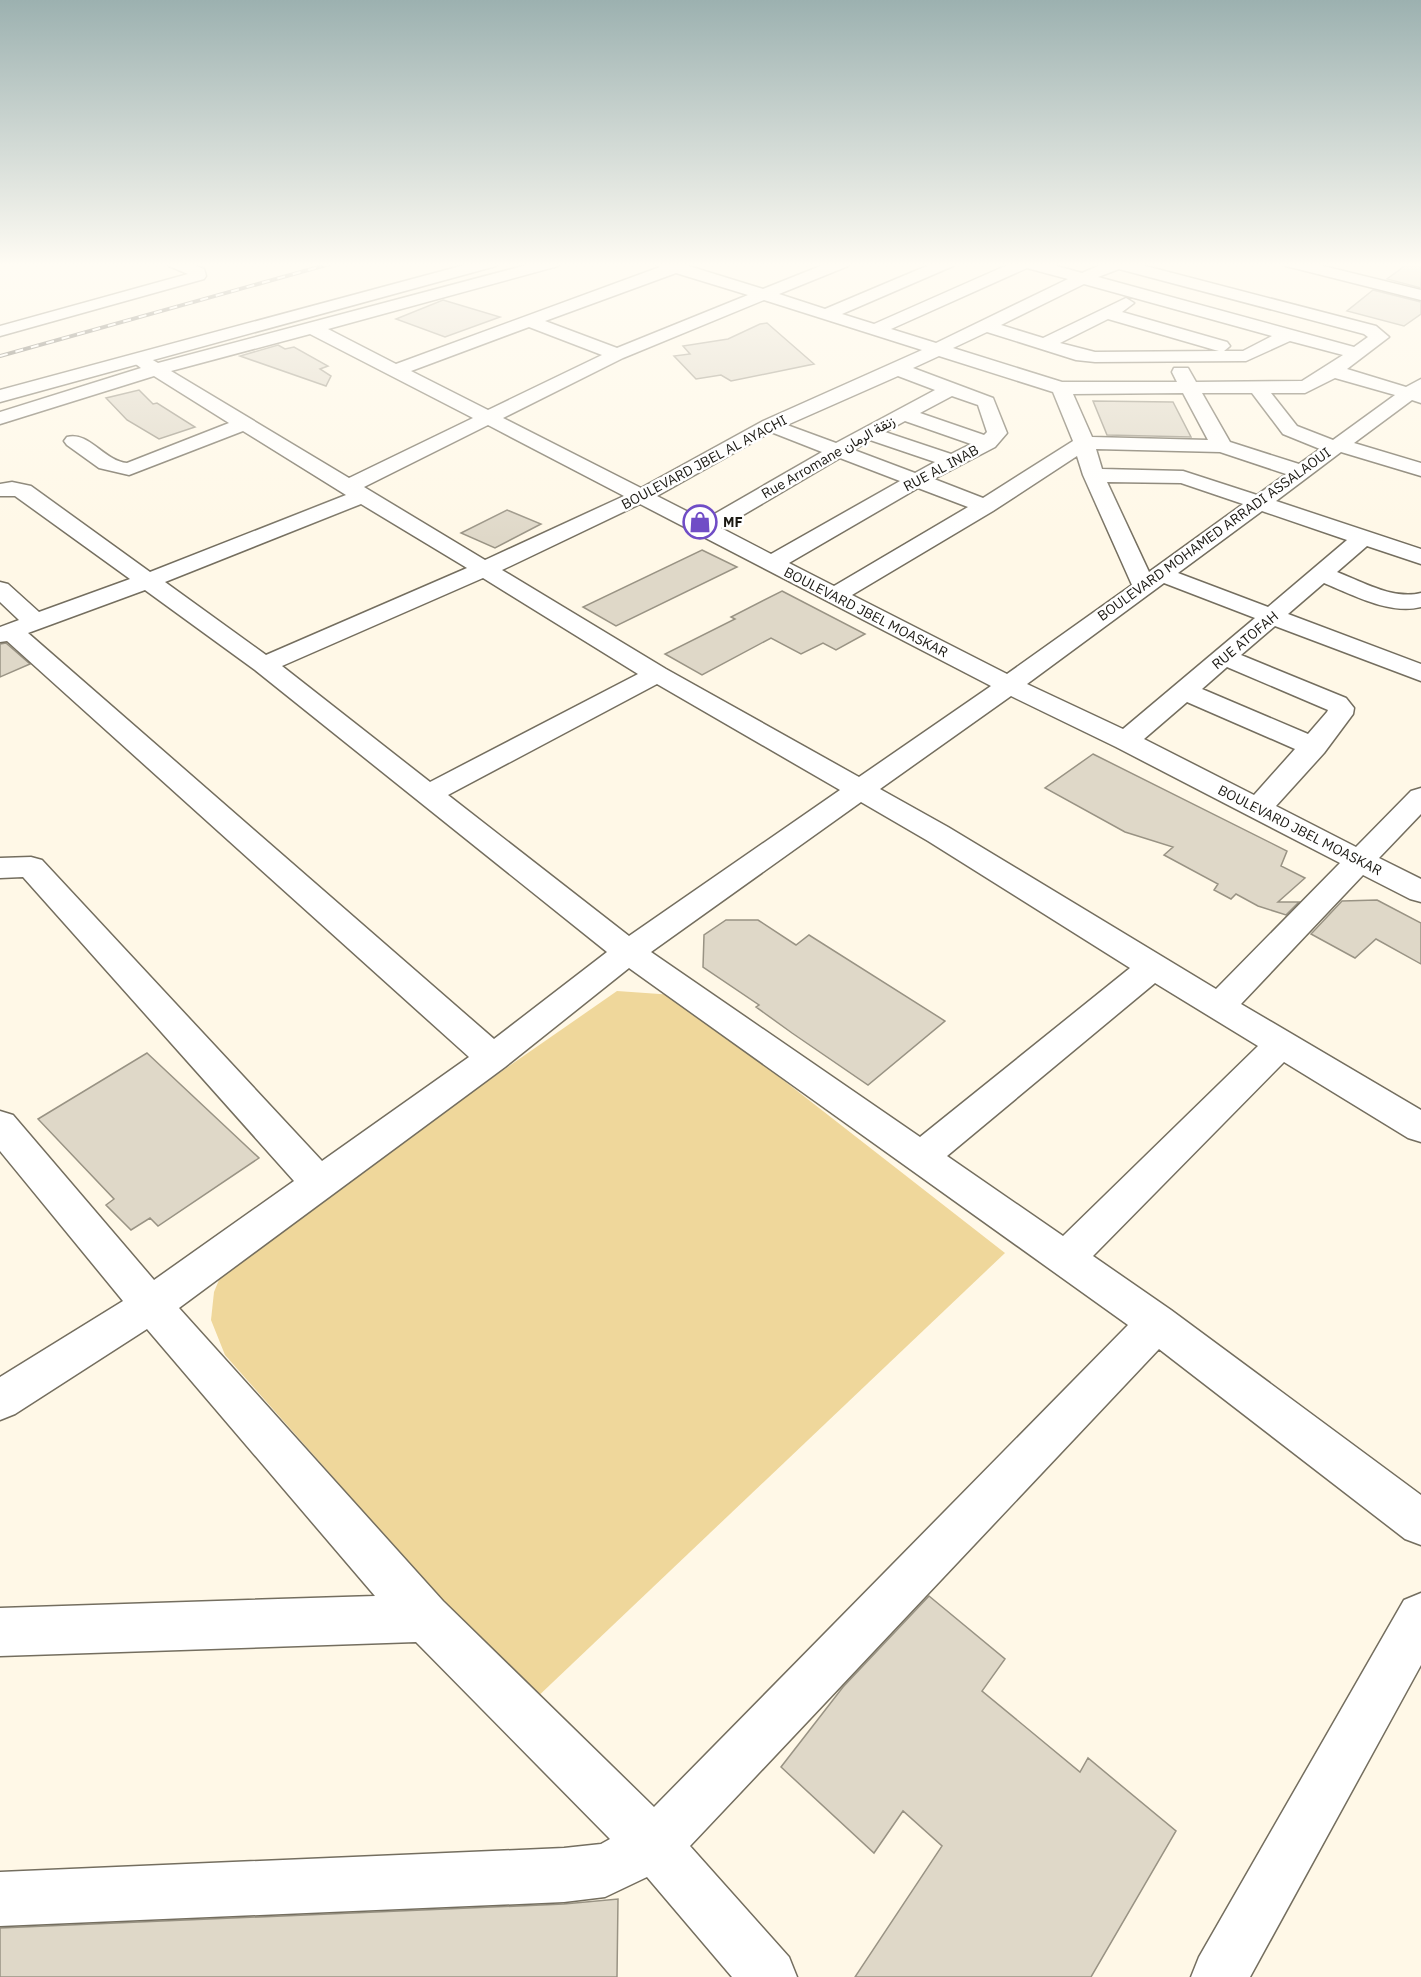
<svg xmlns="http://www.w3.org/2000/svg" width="1421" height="1977" font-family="'IBM Plex Sans',Vazirmatn,sans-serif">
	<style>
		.green { fill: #efd79b }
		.building { fill: #dfd8c8; stroke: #999384; stroke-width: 1.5 }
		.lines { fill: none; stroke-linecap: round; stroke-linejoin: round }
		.minor-casing { stroke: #746e5f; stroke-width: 3 }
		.primary-casing { stroke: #746e5f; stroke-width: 3 }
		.minor { fill: #fff; fill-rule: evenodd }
		.primary { fill: #fff; fill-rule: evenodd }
		.rail-casing { stroke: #646057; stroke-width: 4 }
		.rail { stroke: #fff; stroke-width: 2; stroke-dasharray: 8; stroke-linecap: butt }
		.labels { text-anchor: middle; stroke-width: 5; stroke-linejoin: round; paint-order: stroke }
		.far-street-label { font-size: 14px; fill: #1b1913; stroke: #fff }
		.far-poi-label { font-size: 14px; font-weight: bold; fill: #1b1913; stroke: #fff; text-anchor: start }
	</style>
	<rect width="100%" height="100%" fill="#fff8e7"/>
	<path class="green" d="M617,991L674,995L1005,1253L532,1702L225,1355L211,1320L214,1292L226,1263Z"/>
	<path class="building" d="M1409,263H1421V288L1387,279Z
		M1373,290L1421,302V314L1404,326L1347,311Z
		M443,300L500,317L445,337L396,319Z
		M767,323L814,364L731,381L721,375L696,379L674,356L690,354L683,346L728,339L760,324Z
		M278,345L285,349L294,347L328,366L320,369L331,376L326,386L240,356Z
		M139,390L153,404L157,403L195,427L159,439L127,420L106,398Z
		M1093,401L1173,402L1191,437L1107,435Z
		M507,510L541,524L495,548L461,533Z
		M702,550L737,567L616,626L583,607Z
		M782,591L865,634L836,650L823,643L801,654L771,638L702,675L665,654L735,619L731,617Z
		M6,643L30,664L0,677V644Z
		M1093,754L1287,851L1281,866L1305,878L1278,902H1299L1286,915L1258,906L1236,894L1231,899L1214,890L1218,884L1164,855L1173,847L1125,832L1045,788Z
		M1377,900L1421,923V964L1376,939L1355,958L1311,934L1342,901Z
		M726,920H758L796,945L809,935L945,1021L868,1085L792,1033L756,1007L759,1005L703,967L704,935Z
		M147,1053L259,1158L158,1226L150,1218L131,1230L106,1205L114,1199L38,1119Z
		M929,1596L1005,1659L982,1691L1080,1772L1088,1758L1176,1831L1091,1977H855L942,1846L903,1811L874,1853L781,1767L843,1687Z
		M618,1899L617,1977H0V1928L564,1904Z"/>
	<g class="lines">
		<defs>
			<path id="minor" d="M167,263H189L204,269L206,276L204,279L0,336V326L188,274L169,266Z
				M534,263H560L558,266L328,329L396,364L660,267L654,263H679L763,289L828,263H850L848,266L779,294L825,309L934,263H955L953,266L842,314L874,324L1012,263H1046L1082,273L1105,263H1134L1376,326L1389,337L1347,369L1406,387L1421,379V403L1412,400L1354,443L1421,463V476L1341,452L1276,501L1421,549V564L1367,546L1337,572C1363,582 1393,600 1421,593V607C1390,615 1353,595 1324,583L1288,614L1421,664V681L1275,626L1241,655L1346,698L1354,708L1353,714L1324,753L1276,806L1356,847L1411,791L1421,788V814L1379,858L1421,879V902L1410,899L1363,875L1241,1004L1421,1110V1142L1408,1138L1284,1062L1093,1256L1171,1310L1421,1495V1545L1405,1539L1159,1349L690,1846L789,1957L797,1977H732L647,1877L605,1897L564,1902L0,1926V1872L564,1848L601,1844L610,1839L416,1642L0,1656V1608L375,1596L147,1329L15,1414L0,1420V1377L123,1301L0,1151V1111L13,1115L154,1280L294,1181L23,877L0,878V858L31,857L42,860L322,1161L469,1057L7,641L0,642V627L19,620L0,602V582L8,584L39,612L130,579L15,496H0V484L12,482L31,486L150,572L346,495L243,431L129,475L99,468L67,445L64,441L67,437C89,431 104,461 127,463L229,423L154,376L0,424V412L141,368L129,359L132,355H144L158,363ZM1027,268L1068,279L936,343L891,329ZM1119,269L1364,334L1368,337L1354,347L1098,277ZM676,273L748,295L617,348L545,321ZM1084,284L1272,336L1243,351H1224L1230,346L1227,342L1122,312L1134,303L1126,298L1043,338L1001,325ZM764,300L922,350L763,421L641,488L503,418L623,358ZM1108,319L1215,350L1219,351L1095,352L1060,343ZM529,327L602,355L488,410L411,371ZM987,332L1076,360L1095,362L1246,361L1290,341L1343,355L1302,381L1196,382L1188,368H1174L1172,372L1177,382H1062L953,348ZM310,334L473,418L349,478L171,371ZM939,356L1053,392L1073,441L983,498L934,479L995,447L1007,433L993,398L913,368ZM898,376L935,390L836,443L787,425ZM1335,378L1395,395L1333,440L1297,426L1271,393H1305ZM1183,393L1208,440L1092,437L1073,394ZM1202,393H1252L1283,434L1320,449L1299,464L1230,442ZM952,396L978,405L987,432L984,435L920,413ZM905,421L971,444L951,454L885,432ZM488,425L624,496L485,560L364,487ZM771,432L822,452L704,520L657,496ZM870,440L935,462L915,473L854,450ZM1096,449L1220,452L1286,474L1257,495L1183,471L1102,469ZM1077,456L1083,475L1132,585L1007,674L852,595L993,511ZM840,458L900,481L771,554L721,528ZM1107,482L1181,483L1243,504L1149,572ZM918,488L968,507L834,586L789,563ZM361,504L467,568L266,655L165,582ZM640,504L991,686L859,777L666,669L502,570ZM1262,511L1347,540L1268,607L1178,573ZM483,578L638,674L430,782L282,666ZM1164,583L1255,618L1123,729L1027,684ZM145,590L255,670L607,952L494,1039L28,633ZM1227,667L1328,710L1327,712L1308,734L1202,689ZM657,684L840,790L629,936L448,795ZM1011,696L1116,747L1340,863L1216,989L948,827L880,789ZM1187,702L1295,749L1254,795L1144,739ZM861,802L928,841L1130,968L920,1137L651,952ZM629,968L1128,1325L654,1807L443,1601L179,1308L505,1067ZM1155,983L1258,1046L1063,1236L947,1156Z
				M1284,263H1311L1421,290V300L1286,266Z
				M1421,1593V1665L1250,1977H1191L1199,1957L1404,1600Z"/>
			<path id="primary" d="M472,263H498L496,266L0,402V390Z"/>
		</defs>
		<use href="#minor" class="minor-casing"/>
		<use href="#primary" class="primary-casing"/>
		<use href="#minor" class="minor"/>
		<use href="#primary" class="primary"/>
		<defs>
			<path id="rail" d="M0,356L333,263"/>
		</defs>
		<use href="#rail" class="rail-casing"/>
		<use href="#rail" class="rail"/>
	</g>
	<linearGradient id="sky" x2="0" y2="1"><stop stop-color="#9cb1b0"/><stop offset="0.49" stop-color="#fffcf4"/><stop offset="1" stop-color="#fffcf4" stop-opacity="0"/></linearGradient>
	<rect width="1421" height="540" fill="url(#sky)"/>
	<defs>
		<symbol id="shop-ring" viewBox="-11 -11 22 22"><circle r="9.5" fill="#fff" stroke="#704dc6" stroke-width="1.5"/><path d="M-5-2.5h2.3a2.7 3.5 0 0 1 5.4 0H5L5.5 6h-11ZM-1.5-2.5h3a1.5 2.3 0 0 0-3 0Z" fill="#704dc6"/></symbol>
	</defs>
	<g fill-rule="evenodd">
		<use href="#shop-ring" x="681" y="503" width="38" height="38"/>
	</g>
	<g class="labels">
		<g class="far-street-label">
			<text transform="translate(828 457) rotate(-30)" y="5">Rue Arromane زنقة الرمان</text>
			<text transform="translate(704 462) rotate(-28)" y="5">BOULEVARD JBEL AL AYACHI</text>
			<text transform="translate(941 468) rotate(-28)" y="5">RUE AL INAB</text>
			<text transform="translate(1214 534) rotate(-36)" y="5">BOULEVARD MOHAMED ARRADI ASSALAOUI</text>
			<text transform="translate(866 612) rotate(27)" y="5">BOULEVARD JBEL MOASKAR</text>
			<text transform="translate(1245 640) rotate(-40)" y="5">RUE ATOFAH</text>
			<text transform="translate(1300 830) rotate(27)" y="5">BOULEVARD JBEL MOASKAR</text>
		</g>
		<g class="far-poi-label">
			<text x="723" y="527">MF</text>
		</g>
	</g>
</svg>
